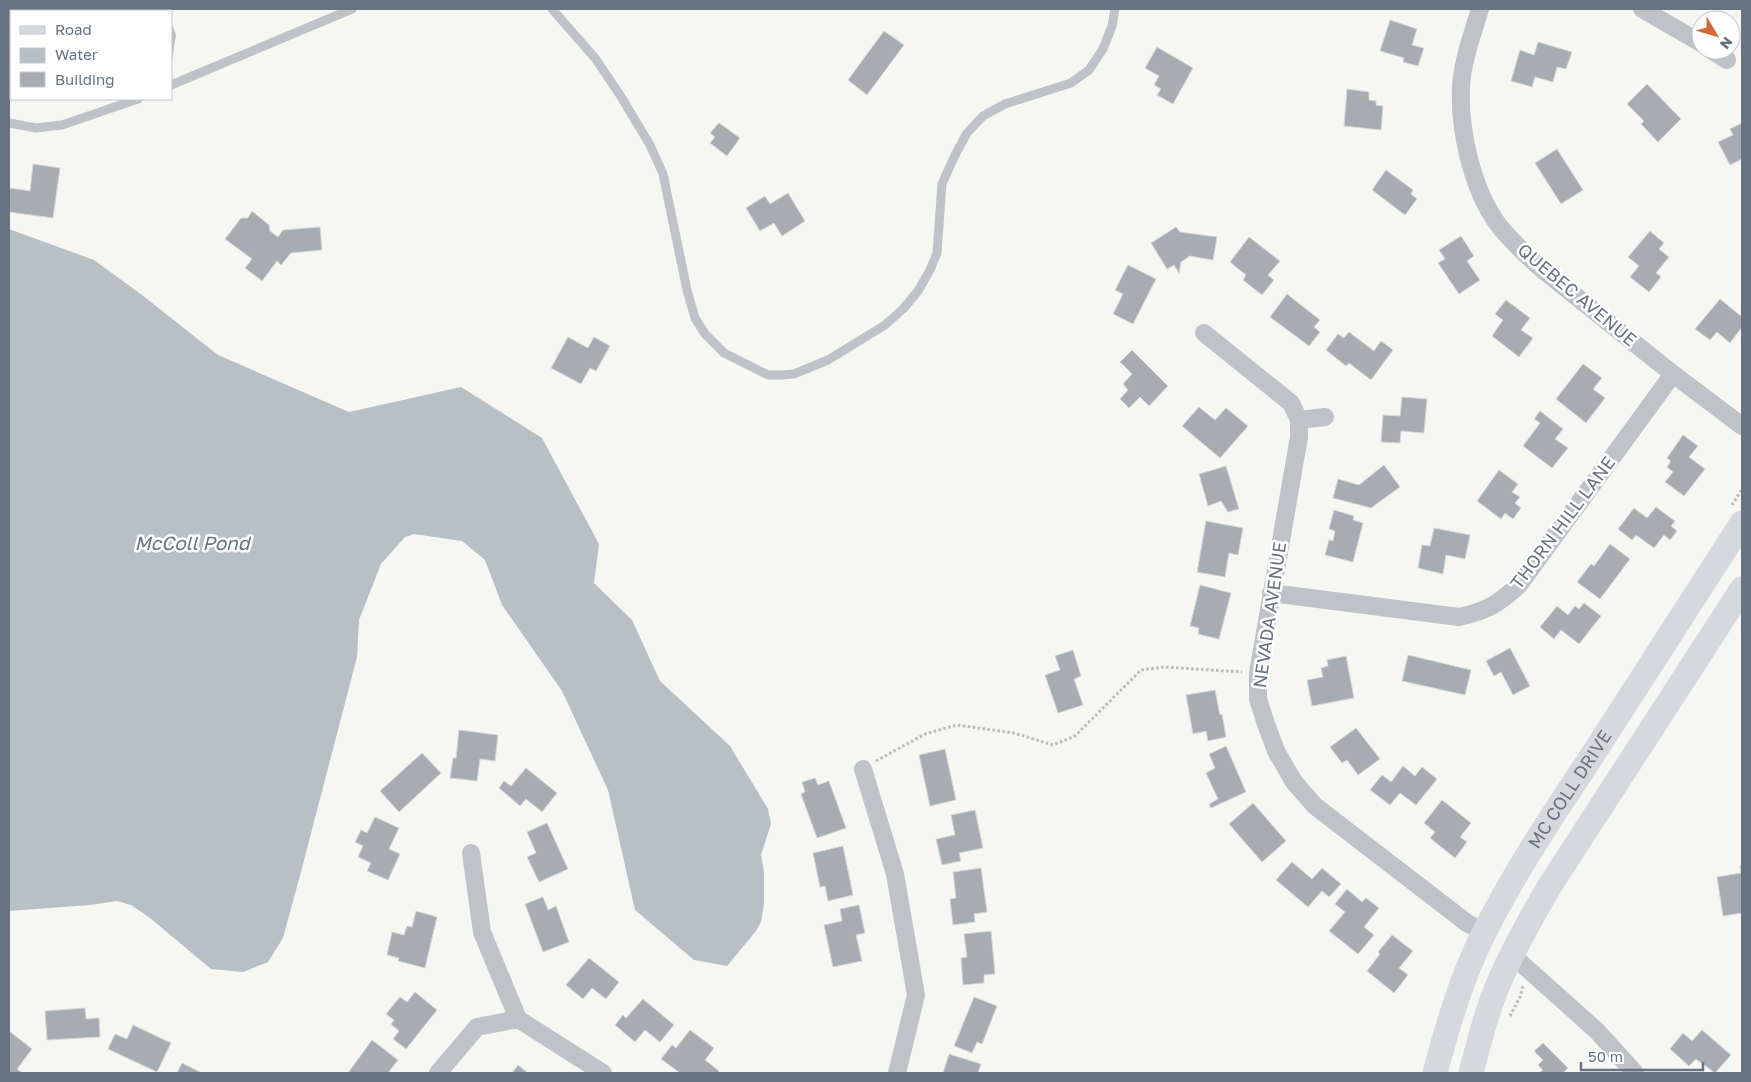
<svg xmlns="http://www.w3.org/2000/svg" width="1751" height="1082" font-family="'Golos Text',sans-serif">
	<style>
		.water { fill: #b7c0c5 }
		.building { fill: #a6acb2; stroke: #d7d7d5 }
		.lines { fill: none; stroke-linecap: round; stroke-linejoin: round }
		.path { stroke: #b7b9bc; stroke-width: 3; stroke-dasharray: 2.5 2.5; stroke-linecap: butt }
		.service { stroke: #bfc2c6; stroke-width: 9 }
		.minor { stroke: #bfc2c6; stroke-width: 18 }
		.secondary { stroke: #d5d8dc; stroke-width: 25 }
		.labels { text-anchor: middle; stroke-width: 5; stroke-linejoin: round; paint-order: stroke }
		.street-label { font-size: 18px; fill: #687381; stroke: #fff }
		.water-label { font-size: 19px; font-style: italic; fill: #63747e; stroke: #fff }
	</style>
	<rect width="100%" height="100%" fill="#f6f6f3"/>
	<path class="water" d="M41,9H165L168,11H38Z
		M171,21L176,35L171,66Z
		M9,229L94,260L142,295L218,355L349,412L461,387L542,438L599,544L594,583L632,620L660,681L730,746L768,809L771,824L761,855L764,872V904L761,922L756,931L727,966L694,960L635,910L608,790L562,691L502,605L485,560L462,541L414,534L405,537L381,564L359,620L357,657L302,868L283,938L268,962L243,972L211,969L150,918L131,905L117,901L90,905L9,911Z"/>
	<path class="building" d="M1390,20L1417,29L1412,45L1424,48L1418,66L1403,62L1404,58L1380,51Z
		M884,31L904,45L867,95L848,80Z
		M1538,42L1572,52L1566,69L1557,67L1553,82L1535,77L1532,87L1511,81L1520,50L1534,55Z
		M1157,47L1193,68L1173,104L1157,95L1161,89L1154,85L1159,76L1145,68Z
		M1647,84L1681,119L1658,142L1641,124L1644,121L1627,104Z
		M1347,89L1369,92V100L1376,101V105L1383,106L1381,130L1344,126Z
		M719,123L740,138L727,156L710,143L715,137L710,133Z
		M1742,123V159L1730,165L1718,142L1733,135L1730,129Z
		M1557,149L1583,190L1561,204L1535,163Z
		M33,164L60,168L53,218L9,212V188L30,191Z
		M1386,170L1413,190L1411,194L1417,199L1405,215L1372,190Z
		M788,193L805,221L782,236L774,223L760,231L746,208L765,196L770,204Z
		M252,211L269,225L270,231L278,237L283,230L320,227L322,250L291,253L281,265L277,261L262,281L245,268L252,259L225,239L241,218H248Z
		M1176,227L1180,232L1217,237L1213,260L1190,256L1181,262L1179,273L1174,265L1167,269L1151,243Z
		M1650,231L1664,243L1659,249L1669,257L1656,273L1661,277L1649,292L1630,277L1639,266L1628,257Z
		M1461,236L1474,256L1467,261L1480,280L1459,294L1438,263L1445,259L1439,250Z
		M1249,237L1280,261L1268,275L1274,280L1262,295L1243,280L1246,275L1230,262Z
		M1128,265L1156,279L1133,324L1113,314L1123,294L1115,290Z
		M1287,294L1320,320L1314,327L1320,332L1309,346L1270,317Z
		M1720,299L1742,317V327L1730,343L1717,332L1710,340L1695,329Z
		M1506,300L1530,318L1521,330L1533,338L1519,357L1492,336L1503,320L1495,314Z
		M1349,332L1374,351L1381,341L1393,350L1371,380L1349,363L1346,366L1326,350L1338,334L1344,338Z
		M568,337L588,348L594,337L610,346L596,371L590,368L581,384L551,368Z
		M1132,350L1168,386L1149,406L1140,397L1129,408L1120,399L1128,390L1123,384L1132,374L1120,362Z
		M1583,364L1602,378L1593,389L1605,398L1586,423L1556,399Z
		M1402,397L1427,399L1424,433L1401,431L1400,443L1381,442L1383,415L1400,416Z
		M1199,407L1215,420L1226,408L1248,426L1220,458L1182,426Z
		M1540,411L1563,429L1555,439L1568,448L1552,468L1523,446L1540,423L1534,419Z
		M1683,435L1698,446L1689,457L1705,469L1684,496L1665,482L1673,472L1667,467L1671,461L1667,458Z
		M1384,465L1400,487L1371,508L1333,498L1338,479L1359,485Z
		M1226,466L1239,509L1228,512L1221,501L1208,506L1199,474Z
		M1499,470L1518,484L1512,492L1520,497L1515,503L1521,508L1513,519L1505,513L1501,519L1477,501Z
		M1656,507L1675,521L1671,526L1677,531L1670,540L1664,535L1654,548L1636,535L1632,540L1618,529L1634,508L1647,518Z
		M1334,510L1354,516L1353,520L1363,523L1353,562L1325,555L1329,540L1333,541L1335,531L1329,529Z
		M1206,521L1243,528L1238,555L1229,553L1225,577L1197,572Z
		M1434,528L1470,535L1465,559L1446,555L1443,574L1418,568L1422,545L1430,546Z
		M1610,544L1630,559L1600,599L1577,582L1591,564L1594,566Z
		M1200,585L1231,593L1219,639L1198,634L1199,628L1190,626Z
		M1584,603L1601,616L1579,644L1561,630L1554,639L1540,627L1557,606L1568,615L1575,606L1579,609Z
		M1510,648L1530,686L1513,695L1501,672L1494,676L1486,661Z
		M1073,650L1081,676L1074,679L1083,705L1058,713L1045,675L1060,670L1055,656Z
		M1408,655L1471,670L1465,695L1402,681Z
		M1346,656L1354,698L1312,706L1307,680L1323,677L1321,668L1328,666L1327,660Z
		M1215,690L1220,715L1222,714L1226,737L1208,741L1206,731L1193,734L1186,695Z
		M1356,728L1380,759L1358,775L1347,760L1342,763L1330,747Z
		M459,730L498,735L495,761L480,759L477,781L450,778L453,758H456Z
		M1226,746L1246,792L1211,808L1209,804L1218,799L1206,773L1215,768L1209,754Z
		M945,749L956,800L930,806L919,755Z
		M422,753L441,773L399,812L380,791Z
		M1403,766L1415,776L1422,767L1437,779L1416,805L1400,793L1390,805L1370,790L1382,775L1391,782Z
		M526,768L557,793L542,812L526,799L520,806L499,788L504,781L511,786Z
		M815,778L818,785L829,781L846,828L817,838L801,794L805,792L802,782Z
		M1442,800L1471,823L1460,837L1467,842L1455,858L1430,838L1435,832L1424,823Z
		M1253,803L1286,841L1262,862L1229,824Z
		M975,810L983,848L959,853L961,861L942,865L936,839L955,835L951,815Z
		M375,817L399,828L389,849L400,854L388,880L367,871L371,863L358,857L363,846L355,842L361,830L367,833Z
		M547,823L568,869L539,882L527,857L536,853L527,832Z
		M843,846L853,895L828,901L825,886L820,887L813,853Z
		M1292,862L1312,879L1322,868L1341,884L1329,897L1322,891L1308,907L1276,880Z
		M1740,866H1742V913L1723,916L1717,877L1741,873Z
		M981,868L987,912L974,914L975,922L953,925L950,899L956,898L953,872Z
		M1347,889L1362,902L1366,898L1379,908L1364,927L1374,935L1358,954L1329,931L1345,912L1335,904Z
		M543,897L548,910L556,906L569,942L543,952L525,904Z
		M859,905L865,933L856,935L862,961L833,967L824,925L842,921L840,909Z
		M416,911L437,917L425,968L398,961L399,958L387,955L392,932L404,935L407,926L412,927Z
		M991,931L995,974L984,975V983L963,985L961,958L967,957L964,934Z
		M1392,935L1413,951L1399,968L1408,975L1394,993L1367,971L1380,954L1378,952Z
		M589,958L619,982L606,999L592,988L583,999L566,985Z
		M415,992L437,1010L406,1049L393,1039L399,1031L391,1024L394,1020L386,1014L400,997L407,1002Z
		M974,997L997,1006L982,1044L977,1042L972,1053L954,1046Z
		M643,999L674,1025L660,1042L645,1030L635,1042L615,1025L623,1015L626,1018Z
		M85,1008L86,1019L99,1018L100,1037L47,1040L45,1011Z
		M133,1025L171,1043L157,1072L108,1049L115,1034L127,1039Z
		M690,1030L714,1048L705,1060L719,1071L717,1073H680L661,1059L672,1045L676,1048Z
		M1702,1030L1731,1055L1715,1073L1696,1059L1689,1066L1670,1049L1683,1033L1692,1041Z
		M9,1031L32,1049L17,1069L22,1073H9Z
		M372,1040L398,1060L388,1073H348Z
		M1543,1043L1568,1068L1563,1073H1539L1543,1070L1538,1065L1543,1060L1534,1051Z
		M949,1054L981,1064L978,1073H943Z
		M182,1063L202,1073H177Z
		M518,1065L528,1073H512Z"/>
	<g class="lines">
		<path class="path" d="M1732,505L1742,489
			M876,761L925,734L957,725L1014,733L1053,745L1075,736L1141,670L1164,667L1242,672
			M1510,1016L1520,997L1523,985"/>
		<path class="service" d="M552,9L595,58L620,95L650,145L663,174L687,290L695,318L705,334L724,353L768,375H782L794,374L828,360L885,325L903,309L918,291L930,270L937,253L942,184L955,155L967,133L983,116L1005,104L1071,83L1089,70L1103,49L1112,26L1115,9
			M171,85L352,9
			M9,123L36,128L62,125L138,99"/>
		<path class="minor" d="M1480,9C1473,33 1462,62 1461,87C1459,130 1472,188 1497,223C1510,240 1526,255 1543,270L1673,374L1742,426
			M1642,9L1701,43
			M1711,50L1727,60
			M1204,333L1291,403L1299,420V437L1258,673V699L1266,724L1276,751L1294,782L1315,806L1467,923L1484,932
			M1299,420L1325,417
			M1271,593L1459,617C1487,611 1498,604 1519,585L1673,374
			M863,769L895,874L916,995L897,1073
			M471,853L482,932L518,1019
			M1512,955L1597,1031L1635,1073
			M438,1073L477,1027L518,1019L603,1073"/>
		<g class="secondary">
			<path id="s1" d="M1435,1073C1448,1024 1462,976 1485,931C1517,867 1558,808 1597,748C1646,673 1694,598 1742,523"/>
			<path d="M1471,1073C1479,1042 1487,1010 1500,980C1514,948 1531,918 1549,887L1742,589"/>
		</g>
	</g>
	<g class="labels">
		<g class="street-label">
			<text transform="translate(1577 295) rotate(40)" y="6">QUEBEC AVENUE</text>
			<text transform="translate(1563 523) rotate(-53)" y="6">THORN HILL LANE</text>
			<text transform="translate(1270 615) rotate(-82)" y="6">NEVADA AVENUE</text>
			<text dy="6" stroke="none"><textPath href="#s1" startOffset="316">MC COLL DRIVE</textPath></text>
		</g>
		<g class="water-label">
			<text x="192" y="550">McColl Pond</text>
		</g>
	</g>
	<rect width="1751" height="1082" fill="none" stroke="#687381" stroke-width="20"/>
	<rect x="10" y="10" width="162" height="90" fill="#ffffff" stroke="#c3c7cd"/>
	<rect x="20" y="26" width="25" height="8" fill="#d5d8dc" stroke="#c3c7cd"/>
	<text x="55" y="35" font-size="15" fill="#687381">Road</text>
	<rect x="20" y="48" width="25" height="15" fill="#b7c0c5" stroke="#c3c7cd"/>
	<text x="55" y="60" font-size="15" fill="#687381">Water</text>
	<rect x="20" y="72" width="25" height="15" fill="#a6acb2" stroke="#c3c7cd"/>
	<text x="55" y="85" font-size="15" fill="#687381">Building</text>
	<g transform="translate(1716 35) rotate(128)"><circle r="24" fill="#ffffff" stroke="#c3c7cd"/>
	<path d="M0-4L9 19L0 12L-9 19Z" fill="#d26a37"/>
	<text y="-8" font-size="14" font-weight="bold" text-anchor="middle" fill="#687381">N</text>
	</g>
	<path d="M1581 1062v8h122v-8" fill="none" stroke="#687381" stroke-width="2.5"/>
	<text x="1588" y="1062" font-size="15" fill="#687381" stroke="#ffffff" stroke-width="4" paint-order="stroke">50 m</text>
</svg>
